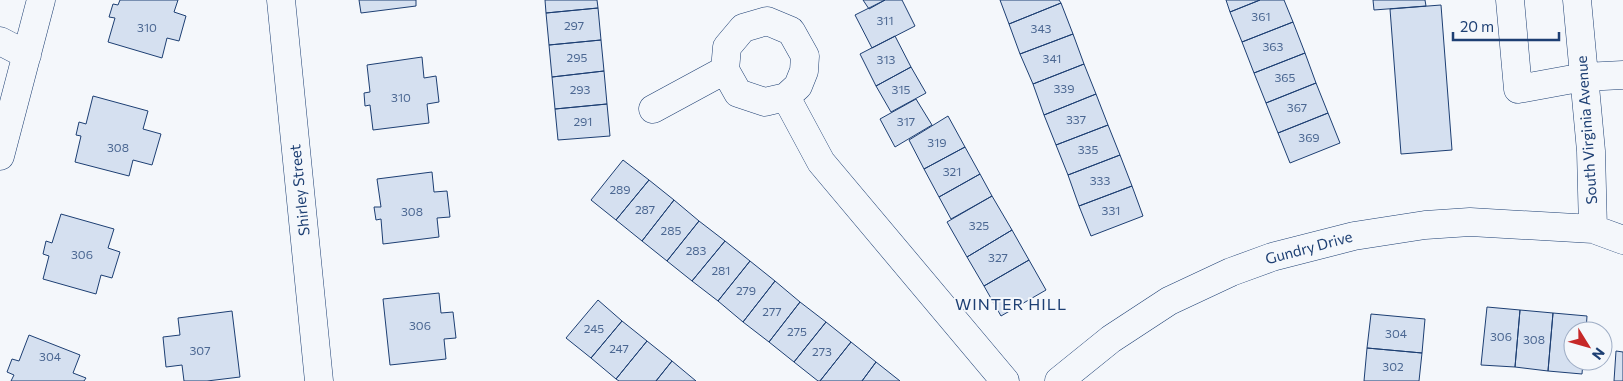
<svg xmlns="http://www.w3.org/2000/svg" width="1623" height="381" font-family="Commissioner,sans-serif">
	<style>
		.building { fill: #d5e0f0; stroke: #1d3f73 }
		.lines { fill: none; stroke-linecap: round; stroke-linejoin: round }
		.minor-casing { stroke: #1d3f73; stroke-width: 29 }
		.minor { stroke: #f4f7fb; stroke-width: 28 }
		.labels { text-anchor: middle; stroke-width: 4; stroke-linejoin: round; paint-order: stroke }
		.number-label { font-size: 12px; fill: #4b6792 }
		.street-label { font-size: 15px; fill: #1d3f73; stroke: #f4f7fb }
		.neighbourhood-label { font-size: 16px; letter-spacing: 1px; fill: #1d3f73; stroke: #f4f7fb }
	</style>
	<rect width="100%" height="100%" fill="#f4f7fb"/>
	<path class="building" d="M120,0H178L174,12L186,16L179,41L167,38L162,58L108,42L115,18L109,17L113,4L118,5Z
		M359,0H416V6L361,13Z
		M545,0H597L598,8L546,13Z
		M863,0H885L869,9Z
		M885,0H902L915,26L872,48L855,15Z
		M1000,0H1059L1061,3L1009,24Z
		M1226,0H1260L1230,12Z
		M1260,0H1284L1293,22L1242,42L1230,12Z
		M1373,0H1425L1426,6L1374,10Z
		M1061,3L1073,34L1020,54L1009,24Z
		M1441,5L1452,150L1401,154L1390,9Z
		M598,8L601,40L549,45L546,13Z
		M1293,22L1305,53L1254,73L1242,42Z
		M1073,34L1084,64L1033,84L1020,54Z
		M895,36L911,67L876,86L860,54Z
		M601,40L604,71L552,77L549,45Z
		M1305,53L1316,83L1266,103L1254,73Z
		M422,57L424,78L436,76L439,102L427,104L429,123L373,130L370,105L365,106L364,93L370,92L367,65Z
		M1084,64L1096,94L1044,115L1033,84Z
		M911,67L926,93L891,112L876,86Z
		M604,71L607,104L555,109L552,77Z
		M1316,83L1328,113L1278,133L1266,103Z
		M1096,94L1108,125L1056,145L1044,115Z
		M93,96L148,111L143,129L161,134L152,165L133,160L129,176L75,162L81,136L76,135L79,122L86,124Z
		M916,99L932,125L895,147L880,119Z
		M607,104L610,136L558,140L555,109Z
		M1328,113L1340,143L1290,163L1278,133Z
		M948,116L965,147L924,169L909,140Z
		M1108,125L1120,155L1068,175L1056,145Z
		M965,147L980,174L939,197L924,169Z
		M1120,155L1132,186L1079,206L1068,175Z
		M623,160L649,180L616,220L591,200Z
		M432,172L434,192L447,191L450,217L437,218L439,237L383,244L381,219L376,220L374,207H381L377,179Z
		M980,174L992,196L951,219L939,197Z
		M649,180L674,200L642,241L616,220Z
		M1132,186L1143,216L1091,236L1079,206Z
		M992,196L1012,230L967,257L947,222Z
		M674,200L699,221L667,261L642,241Z
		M61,214L114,229L108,248L120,252L112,278L101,275L96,294L43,279L49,256L43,254L46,241L52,243Z
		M699,221L725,241L692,281L667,261Z
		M1012,230L1029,260L984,286L967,257Z
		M725,241L750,261L718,301L692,281Z
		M1029,260L1046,290L1001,316L984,286Z
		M750,261L775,281L743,322L718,301Z
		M775,281L800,302L769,342L743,322Z
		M439,293L441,313L453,312L456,338L444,339L446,359L390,365L383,299Z
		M598,300L622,321L591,358L566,338Z
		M800,302L826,322L794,362L769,342Z
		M1487,307L1520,310L1515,367L1481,365Z
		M1520,310L1553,313L1548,371L1515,367Z
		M232,311L240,377L207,381H184L182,365L166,367L163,337L180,335L178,318Z
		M1553,313L1587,316L1586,331H1573V361H1583L1582,374L1548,371Z
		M1371,314L1425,319L1422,353L1367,348Z
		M622,321L647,341L616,379L591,358Z
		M826,322L851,342L820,381H818L794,362Z
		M29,335L80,355L73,373L86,378L84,381H11L14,375L7,372L12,359L19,361Z
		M647,341L672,361L656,381H619L616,379Z
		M851,342L876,362L862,381H820Z
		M1367,348L1422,353L1419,381H1364Z
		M1616,351L1623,352V381H1614Z
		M672,361L696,381H656Z
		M876,362L900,381H862Z"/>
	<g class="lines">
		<defs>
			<path id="minor" d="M281,0L319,381
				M1510,0L1518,89L1584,77L1623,75
				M1577,0L1591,151L1593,229
				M767,21L791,31L805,56L804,71L798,86L786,97L765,102L738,93L725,70L727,47L743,28Z
				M0,41L27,55
				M786,97L821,162L1005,381
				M653,109L725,70
				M0,156L41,0
				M1059,381L1111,339L1169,301L1231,272L1272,257L1354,236L1425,225L1470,222L1593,229L1623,240"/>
		</defs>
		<use href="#minor" class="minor-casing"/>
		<use href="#minor" class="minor"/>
	</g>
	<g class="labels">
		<g class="number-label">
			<text x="1261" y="21">361</text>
			<text x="885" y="25">311</text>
			<text x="574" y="30">297</text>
			<text x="147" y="32">310</text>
			<text x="1041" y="33">343</text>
			<text x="1273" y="51">363</text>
			<text x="577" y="62">295</text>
			<text x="1052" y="63">341</text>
			<text x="886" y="64">313</text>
			<text x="1285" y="82">365</text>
			<text x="1064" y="93">339</text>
			<text x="580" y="94">293</text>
			<text x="901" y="94">315</text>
			<text x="401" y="102">310</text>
			<text x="1297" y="112">367</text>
			<text x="1076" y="124">337</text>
			<text x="583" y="126">291</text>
			<text x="906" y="126">317</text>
			<text x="1309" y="142">369</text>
			<text x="937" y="147">319</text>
			<text x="118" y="152">308</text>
			<text x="1088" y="154">335</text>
			<text x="952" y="176">321</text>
			<text x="1100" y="185">333</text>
			<text x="620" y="194">289</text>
			<text x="645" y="214">287</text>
			<text x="1111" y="215">331</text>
			<text x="412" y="216">308</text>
			<text x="979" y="230">325</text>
			<text x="671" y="235">285</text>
			<text x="696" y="255">283</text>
			<text x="82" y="259">306</text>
			<text x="998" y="262">327</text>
			<text x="721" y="275">281</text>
			<text x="746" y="295">279</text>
			<text x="772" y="316">277</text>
			<text x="420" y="330">306</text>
			<text x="594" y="333">245</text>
			<text x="797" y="336">275</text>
			<text x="1396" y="338">304</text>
			<text x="1501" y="341">306</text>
			<text x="1534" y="344">308</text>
			<text x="619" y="353">247</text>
			<text x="200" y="355">307</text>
			<text x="822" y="356">273</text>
			<text x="50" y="361">304</text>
			<text x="1393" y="371">302</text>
		</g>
		<g class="street-label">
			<text transform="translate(1587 130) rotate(-94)" y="5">South Virginia Avenue</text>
			<text transform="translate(300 190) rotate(-96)" y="5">Shirley Street</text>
			<text transform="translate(1309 248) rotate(-15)" y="5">Gundry Drive</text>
		</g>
		<g class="neighbourhood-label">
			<text x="1011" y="310">WINTER HILL</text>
		</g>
	</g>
	<g transform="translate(1588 346) rotate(127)"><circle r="24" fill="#f4f7fb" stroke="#9eadc5"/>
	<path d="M0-4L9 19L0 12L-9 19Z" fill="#c62828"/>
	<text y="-8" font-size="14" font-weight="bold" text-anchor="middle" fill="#1d3f73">N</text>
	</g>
	<path d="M1453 32v8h106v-8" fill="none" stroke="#1d3f73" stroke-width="2.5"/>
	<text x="1460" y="32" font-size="15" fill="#1d3f73" stroke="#f4f7fb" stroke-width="4" paint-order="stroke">20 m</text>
</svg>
